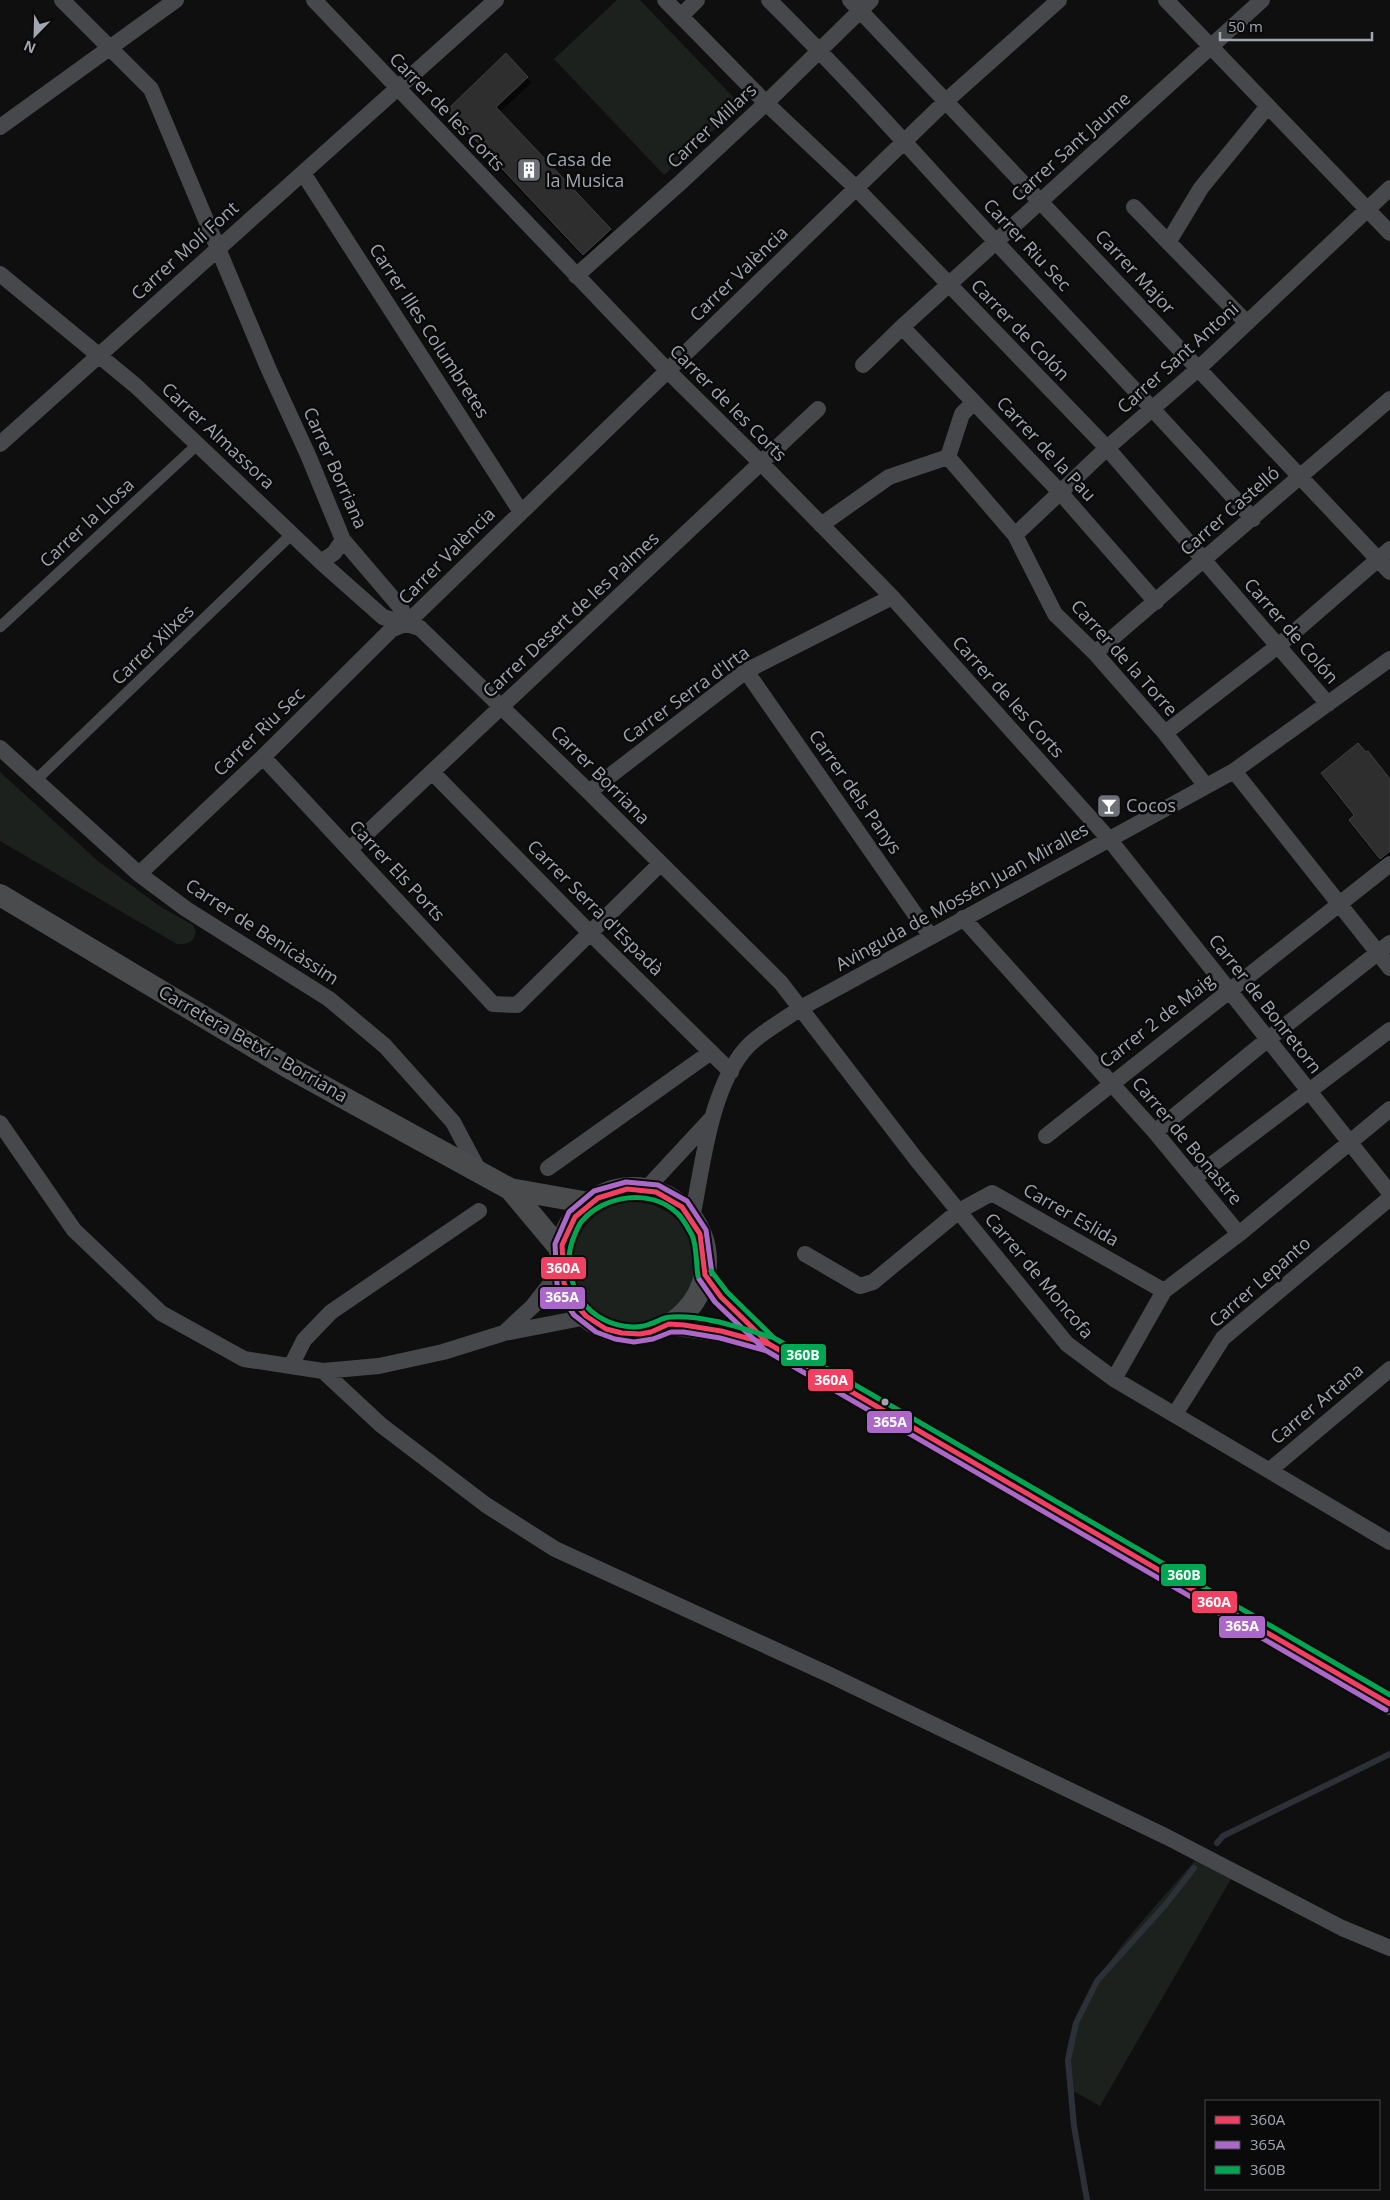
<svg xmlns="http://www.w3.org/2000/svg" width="1390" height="2200" font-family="'Open Sans',sans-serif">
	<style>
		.green { fill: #1c211d }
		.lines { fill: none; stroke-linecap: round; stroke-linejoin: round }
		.stream { stroke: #2b3137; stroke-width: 6 }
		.building { fill: #2d2d2e; stroke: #3f4043; filter: url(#shadow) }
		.pedestrian { stroke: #47484b; stroke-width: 11 }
		.minor { stroke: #47484b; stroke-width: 16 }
		.secondary { stroke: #4a4b4d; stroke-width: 22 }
		.bus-1-casing { stroke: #0a0a0b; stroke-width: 9 }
		.bus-2-casing { stroke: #0a0a0b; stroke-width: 9 }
		.bus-3-casing { stroke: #0a0a0b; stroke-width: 9 }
		.bus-1 { stroke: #f24062; stroke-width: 5 }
		.bus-2 { stroke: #ac68c9; stroke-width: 5 }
		.bus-3 { stroke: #00a651; stroke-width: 5 }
		.bus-dot { fill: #a1a5af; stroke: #0a0a0b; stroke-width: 2 }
		.labels { text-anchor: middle; stroke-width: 5; stroke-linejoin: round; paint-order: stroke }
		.street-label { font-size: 18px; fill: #a1a5af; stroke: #0a0a0b }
		.poi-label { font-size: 18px; fill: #a1a5af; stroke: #0a0a0b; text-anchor: start }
		.line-badge { stroke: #0a0a0b; stroke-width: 2 }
		.badge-label { font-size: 14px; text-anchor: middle; font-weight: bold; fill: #fff }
	</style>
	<defs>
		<filter id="shadow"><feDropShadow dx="3" dy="5.5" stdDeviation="0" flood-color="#0009"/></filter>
	</defs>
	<rect width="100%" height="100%" fill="#0f0f10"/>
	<path class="green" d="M617,0H640L738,102L737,109L664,175L554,59Z
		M0,772L99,862L161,907L193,925L196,932C194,942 187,945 177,944L0,841Z
		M573 1263a61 61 0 1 1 122 0a61 61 0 1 1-122 0Z
		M1196,1859L1232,1877L1100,2106L1068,2088C1067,2078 1065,2068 1066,2058C1069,1992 1155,1909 1196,1859Z"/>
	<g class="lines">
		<path class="stream" d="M1217,1843L1223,1836L1390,1754
			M1087,2200L1074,2126L1068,2060L1076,2023L1097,1981L1166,1904L1194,1868"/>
	</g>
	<path class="building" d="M506,53L528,77L496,107L611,229L583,255L447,110Z
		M1358,743L1366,752L1368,751L1390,779V851L1380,859L1349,820L1354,815L1321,773Z"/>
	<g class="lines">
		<path class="pedestrian" d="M0,627L198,444
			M36,780L293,533"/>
		<path class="minor" d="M62,0L151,89L269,370L308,455L343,540L401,608L407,623
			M314,0L667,370L762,464L892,597L1109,839L1390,1193
			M665,0L766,103L856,188L1107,448L1328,704
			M769,0C848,78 921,161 996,242C1082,334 1169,425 1253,519
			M850,0L1390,572
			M1166,0L1390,233
			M681,16L697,0
			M0,127L176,0
			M303,173L521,512
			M1134,207L1247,323
			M1169,241L1201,188L1268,106
			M0,274L136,386L321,562L383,617L420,628L589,792L781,983L916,1159L1067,1344L1114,1379L1390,1542
			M576,276L680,183L766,103L871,0
			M902,327L1059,491L1156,602
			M863,365L902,327L1262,0
			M0,444L496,0
			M948,457L962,414L974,402
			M821,525L889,477L948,457L1015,535L1055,614L1095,653L1165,733L1206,786
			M1015,535L1107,448L1198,369L1390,188
			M321,562L334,553L343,540
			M1095,653L1390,399
			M746,671L931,937
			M1165,733L1278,646L1390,549
			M0,748L139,874L186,909L329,999L385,1046L453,1122L479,1171
			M263,757L493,1004L517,1005L660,864
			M1234,771L1390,968
			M432,772L589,932L731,1072
			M589,792L746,671L892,597
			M350,849L818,409
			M139,874L263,757L391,630L407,623L946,101L1059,0
			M963,918L1155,1132L1239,1234
			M0,1123L74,1230L161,1313L244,1359L323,1371L379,1366L443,1352L504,1333L587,1317
			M1155,1132L1267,1040L1390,943
			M1046,1136L1390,864
			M548,1168L711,1052
			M1194,1178L1390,1030
			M646,1189L711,1119
			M692,1218C703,1165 710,1085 749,1045C763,1031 783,1021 799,1009L1234,771L1390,659
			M805,1254L860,1286L873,1282L959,1211L992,1193L1164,1291
			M504,1333L533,1306L561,1270
			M291,1366L304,1340L331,1312L479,1211
			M323,1371L381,1425L486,1505L555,1549L830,1675L1167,1837L1342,1928L1390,1948
			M1114,1379L1164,1291L1239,1234L1390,1109
			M1175,1414L1223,1338L1390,1198
			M1270,1470L1390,1369"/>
		<path class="secondary" d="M0,895L286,1066L510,1189L589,1203
			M560 1261a73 73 0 1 1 146 0a73 73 0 1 1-146 0Z
			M510,1189L561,1250
			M705,1275L721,1297L769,1344L1390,1704
			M670,1324L720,1331L767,1343"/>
		<defs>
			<path id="bus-1" d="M705,1275L721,1297L769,1344L1390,1704
				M705,1275L700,1234L682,1207L656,1192L627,1189L598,1198L575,1217L562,1245L564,1283L570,1298L586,1316L606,1329L622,1333L640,1334L651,1332L669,1324L684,1325L721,1331L769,1344"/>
			<path id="bus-2" d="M712,1274L706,1230L687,1201L658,1185L626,1182L594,1191L569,1212L555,1244L557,1284L560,1294L574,1315L596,1332L615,1339L634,1342L653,1339L671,1332H684L720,1338L767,1351
				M699,1279L715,1302L765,1350L1386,1710"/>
			<path id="bus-3" d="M711,1271L727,1292L774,1338L1390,1695
				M698,1276C696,1264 697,1246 692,1235C688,1228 683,1218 677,1213C651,1188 604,1195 582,1221C579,1224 577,1230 575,1234C560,1267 575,1308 609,1322C621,1327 638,1329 650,1324C657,1322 663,1317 671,1317C705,1315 740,1328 771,1337"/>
		</defs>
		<use href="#bus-1" class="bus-1-casing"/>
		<use href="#bus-2" class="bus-2-casing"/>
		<use href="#bus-3" class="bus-3-casing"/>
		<use href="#bus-1" class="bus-1"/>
		<use href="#bus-2" class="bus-2"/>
		<use href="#bus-3" class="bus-3"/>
	</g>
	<defs>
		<symbol id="building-square" viewBox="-11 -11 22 22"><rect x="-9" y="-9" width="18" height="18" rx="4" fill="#6e7077" stroke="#0a0a0b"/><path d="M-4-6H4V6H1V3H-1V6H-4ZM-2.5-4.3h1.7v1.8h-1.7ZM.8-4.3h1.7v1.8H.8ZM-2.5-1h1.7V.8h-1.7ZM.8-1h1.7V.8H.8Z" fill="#fff"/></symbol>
		<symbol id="bar-square" viewBox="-11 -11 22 22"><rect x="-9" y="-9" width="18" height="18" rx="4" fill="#6e7077" stroke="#0a0a0b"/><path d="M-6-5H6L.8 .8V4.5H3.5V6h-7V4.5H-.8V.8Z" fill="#fff"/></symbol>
	</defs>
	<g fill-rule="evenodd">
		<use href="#building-square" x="515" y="156" width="28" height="28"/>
		<use href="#bar-square" x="1095" y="792" width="28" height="28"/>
	</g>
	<circle class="bus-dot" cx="885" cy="1402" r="4.5"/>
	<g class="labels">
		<g class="street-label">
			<text transform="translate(447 112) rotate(46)" y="6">Carrer de les Corts</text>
			<text transform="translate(712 126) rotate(-43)" y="6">Carrer Millars</text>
			<text transform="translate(1071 147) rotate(-42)" y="6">Carrer Sant Jaume</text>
			<text transform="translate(1027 245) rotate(47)" y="6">Carrer Riu Sec</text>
			<text transform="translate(185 251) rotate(-42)" y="6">Carrer Molí Font</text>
			<text transform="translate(1135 272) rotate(47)" y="6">Carrer Major</text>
			<text transform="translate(739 274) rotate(-44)" y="6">Carrer València</text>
			<text transform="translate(1020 330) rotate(46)" y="6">Carrer de Colón</text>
			<text transform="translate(429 331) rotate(57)" y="6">Carrer Illes Columbretes</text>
			<text transform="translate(1178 358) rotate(-42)" y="6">Carrer Sant Antoni</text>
			<text transform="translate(728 403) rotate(45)" y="6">Carrer de les Corts</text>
			<text transform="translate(218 436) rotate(43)" y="6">Carrer Almassora</text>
			<text transform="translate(1046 449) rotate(47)" y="6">Carrer de la Pau</text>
			<text transform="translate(335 468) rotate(66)" y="6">Carrer Borriana</text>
			<text transform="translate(1230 511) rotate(-41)" y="6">Carrer Castelló</text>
			<text transform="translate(87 523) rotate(-43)" y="6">Carrer la Llosa</text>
			<text transform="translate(447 556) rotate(-45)" y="6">Carrer València</text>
			<text transform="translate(571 615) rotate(-43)" y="6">Carrer Desert de les Palmes</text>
			<text transform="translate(1291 631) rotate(49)" y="6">Carrer de Colón</text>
			<text transform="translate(153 645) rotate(-44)" y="6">Carrer Xilxes</text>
			<text transform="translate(1124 658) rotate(48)" y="6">Carrer de la Torre</text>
			<text transform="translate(686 695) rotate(-36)" y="6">Carrer Serra d'Irta</text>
			<text transform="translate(1008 697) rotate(48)" y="6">Carrer de les Corts</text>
			<text transform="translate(259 732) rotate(-44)" y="6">Carrer Riu Sec</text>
			<text transform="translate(600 775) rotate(45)" y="6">Carrer Borriana</text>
			<text transform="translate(855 792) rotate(55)" y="6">Carrer dels Panys</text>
			<text transform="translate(397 871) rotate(47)" y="6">Carrer Els Ports</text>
			<text transform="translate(962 897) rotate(-29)" y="6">Avinguda de Mossén Juan Miralles</text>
			<text transform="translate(595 908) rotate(45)" y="6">Carrer Serra d'Espadà</text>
			<text transform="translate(262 932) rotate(33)" y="6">Carrer de Benicàssim</text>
			<text transform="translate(1265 1004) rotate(52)" y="6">Carrer de Bonretorn</text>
			<text transform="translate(1157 1021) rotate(-38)" y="6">Carrer 2 de Maig</text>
			<text transform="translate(253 1044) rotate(30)" y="6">Carretera Betxí - Borriana</text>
			<text transform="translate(1187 1141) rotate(50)" y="6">Carrer de Bonastre</text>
			<text transform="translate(1071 1215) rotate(30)" y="6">Carrer Eslida</text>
			<text transform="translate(1039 1276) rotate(50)" y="6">Carrer de Moncofa</text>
			<text transform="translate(1260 1282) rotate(-41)" y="6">Carrer Lepanto</text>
			<text transform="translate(1317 1404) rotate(-40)" y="6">Carrer Artana</text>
		</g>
		<g class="poi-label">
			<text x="546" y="166">Casa de<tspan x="546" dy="21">la Musica</tspan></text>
			<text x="1126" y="812">Cocos</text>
		</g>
	</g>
	<g class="line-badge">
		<rect x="540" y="1256" width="47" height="24" rx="5" fill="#f24062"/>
		<rect x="539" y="1286" width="47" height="24" rx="5" fill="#ac68c9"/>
		<rect x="780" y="1343" width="47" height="24" rx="5" fill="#00a651"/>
		<rect x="807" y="1368" width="47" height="24" rx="5" fill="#f24062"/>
		<rect x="866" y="1410" width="47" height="24" rx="5" fill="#ac68c9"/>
		<rect x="1160" y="1563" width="47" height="24" rx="5" fill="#00a651"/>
		<rect x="1191" y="1590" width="47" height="24" rx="5" fill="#f24062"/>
		<rect x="1218" y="1615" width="48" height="24" rx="5" fill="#ac68c9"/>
	</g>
	<g class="badge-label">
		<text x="563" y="1273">360A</text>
		<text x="562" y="1302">365A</text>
		<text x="803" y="1360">360B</text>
		<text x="831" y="1385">360A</text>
		<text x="890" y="1427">365A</text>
		<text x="1184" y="1580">360B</text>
		<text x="1214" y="1607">360A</text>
		<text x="1242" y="1631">365A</text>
	</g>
	<rect x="1205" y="2100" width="175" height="90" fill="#0a0a0b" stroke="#46484d"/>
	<rect x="1215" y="2116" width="25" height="8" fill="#f24062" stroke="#46484d"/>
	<text x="1250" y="2125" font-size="15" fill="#a1a5af">360A</text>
	<rect x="1215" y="2141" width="25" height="8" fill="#ac68c9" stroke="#46484d"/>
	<text x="1250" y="2150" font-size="15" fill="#a1a5af">365A</text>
	<rect x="1215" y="2166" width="25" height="8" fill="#00a651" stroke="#46484d"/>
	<text x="1250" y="2175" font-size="15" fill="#a1a5af">360B</text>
	<g transform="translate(35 35) rotate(203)" stroke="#0a0a0b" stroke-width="4" paint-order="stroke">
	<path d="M0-4L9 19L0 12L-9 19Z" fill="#a1a5af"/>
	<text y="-8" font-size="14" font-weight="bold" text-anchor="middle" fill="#a1a5af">N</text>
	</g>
	<path d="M1220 32v8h152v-8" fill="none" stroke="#a1a5af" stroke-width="2.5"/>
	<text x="1228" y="32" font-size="15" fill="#a1a5af" stroke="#0a0a0b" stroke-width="4" paint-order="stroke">50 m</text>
</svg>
